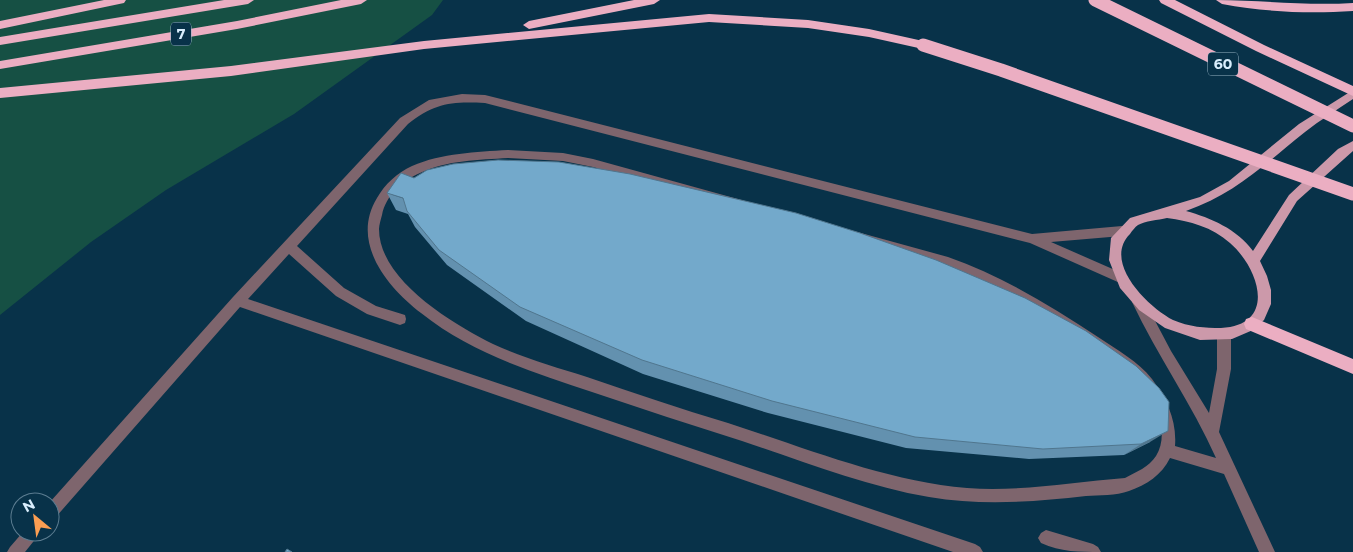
<svg xmlns="http://www.w3.org/2000/svg" width="1353" height="552" font-family="Montserrat,sans-serif">
	<style>
		.water { fill: #165044 }
		.lines { fill: none; stroke-linecap: round; stroke-linejoin: round }
		.minor { fill: #7e656d; fill-rule: evenodd }
		.major { fill: #c9a; fill-rule: evenodd }
		.highway { fill: #ebaec2; fill-rule: evenodd }
		.highway-bridge { stroke: #ebaec2; stroke-width: 13 }
		.wall { fill: #6391af }
		.shaded-wall { fill: #50768e }
		.building { fill: #73a9cb; stroke: #50768e }
		.labels { text-anchor: middle; stroke-width: 5; stroke-linejoin: round; paint-order: stroke }
		.shield { fill: #083249; stroke: #9ab6c7; stroke-width: 1 }
		.shield-label { font-size: 14px; font-weight: bold; fill: #d9eefd }
	</style>
	<rect width="100%" height="100%" fill="#083249"/>
	<path class="water" d="M0,0H443L432,15L294,114L166,190L91,242L0,315Z"/>
	<g class="lines">
		<path class="minor" d="M462,94L485,95L1032,234L1122,226L1126,227L1128,231L1126,235L1122,236L1051,242L1124,274L1126,278L1124,282L1120,283L1030,243L485,103C452,101 434,103 408,124L297,246L344,288L376,306L405,315L406,319L405,323L400,325L367,314L336,296L289,254L248,299L975,544L980,547L983,552H953L240,307L55,518L50,520V502L233,297L400,118L429,100Z
			M508,150L563,153L593,159L948,257C1002,276 1051,306 1098,337C1117,350 1138,361 1152,379C1167,399 1177,421 1175,446L1216,458C1192,404 1157,355 1132,302L1133,298L1138,296L1143,298L1171,351L1209,413L1217,369V334L1219,330L1224,328L1229,330L1231,334V369L1219,432L1275,552H1259L1224,474L1170,458C1162,475 1146,485 1129,491C1116,496 1099,495 1086,496C1033,502 982,506 929,497C865,486 803,461 742,441C692,425 642,409 592,392C532,372 471,353 421,313C387,287 350,242 377,198C385,184 397,173 412,166C442,153 476,152 508,150ZM508,158L563,161L593,167L946,267C995,288 1042,314 1086,344C1100,353 1115,362 1128,372C1149,390 1173,428 1156,456C1149,467 1136,472 1125,478C1072,482 1020,492 967,488C885,481 806,448 728,423C681,409 634,393 587,377C555,367 523,358 493,344C453,324 379,280 379,229C379,225 381,219 382,215C386,195 402,181 420,173C447,160 479,160 508,158Z
			M1046,530L1093,544L1098,547L1101,552C1079,552 1061,552 1041,543L1038,538L1041,533Z
			M23,532H41L25,552H7L10,547Z"/>
		<path class="major" d="M1353,90V99C1337,110 1320,120 1305,132C1265,164 1235,194 1186,211C1211,218 1237,229 1253,251L1289,195L1338,149L1353,141V151L1297,201L1260,261L1267,276L1271,290V304L1264,320L1253,330L1232,339L1200,340L1165,328L1139,310L1120,288L1109,260L1111,238L1130,218L1200,197L1229,181L1299,124ZM1167,218C1190,221 1212,227 1230,243C1259,268 1278,325 1221,328C1205,328 1189,327 1173,320C1148,307 1102,262 1130,234C1132,231 1135,227 1138,225C1145,221 1158,220 1167,218Z"/>
		<path class="highway" d="M104,0H126L124,3L0,29V21Z
			M224,0H254L248,4L0,45V37Z
			M341,0H367L361,4L237,29L0,69V61L237,21Z
			M634,0H660L654,4L529,29L523,25L529,21Z
			M1159,0H1175L1264,45L1353,86V96L1256,51L1161,3Z
			M1216,0C1263,0 1305,6 1353,3V11C1308,14 1266,12 1222,4Z
			M709,14L808,20L869,29L923,41L929,45L923,49L869,37L808,28L709,22L424,49L231,76L0,98V88L231,66L424,41Z
			M1252,317L1353,359V374L1246,329L1244,324L1246,319Z"/>
		<path class="highway-bridge" d="M1095,0L1353,126
			M923,45L1001,70L1353,194"/>
	</g>
	<path class="wall" d="M387,193L1150,442L1124,455L1029,459L906,448L768,413L643,374L526,321L447,265L415,227L408,214L396,210Z"/>
	<path class="shaded-wall" d="M1168,431L1150,442L1124,455L1141,444Z"/>
	<path class="building" d="M498,160L559,162L630,174L796,213L860,233L936,260L1025,298L1086,331L1136,366L1159,388L1169,402L1168,431L1141,444L1043,449L915,437L772,401L642,360L520,307L439,250L407,211L403,198L387,193L401,173L414,178L427,170L453,164Z
		M287,549L292,552H285Z"/>
	<g class="labels">
		<g class="shield">
			<rect x="171" y="22.5" width="20" height="23" rx="4"/>
			<rect x="1208" y="52.5" width="30" height="23" rx="4"/>
		</g>
		<g class="shield-label">
			<text x="181" y="39">7</text>
			<text x="1223" y="69">60</text>
		</g>
	</g>
	<g transform="translate(35 517) rotate(331)"><circle r="24" fill="#083249" stroke="#5c7d91"/>
	<path d="M0-4L9 19L0 12L-9 19Z" fill="#fb9e52"/>
	<text y="-8" font-size="14" font-weight="bold" text-anchor="middle" fill="#d9eefd">N</text>
	</g>
</svg>
